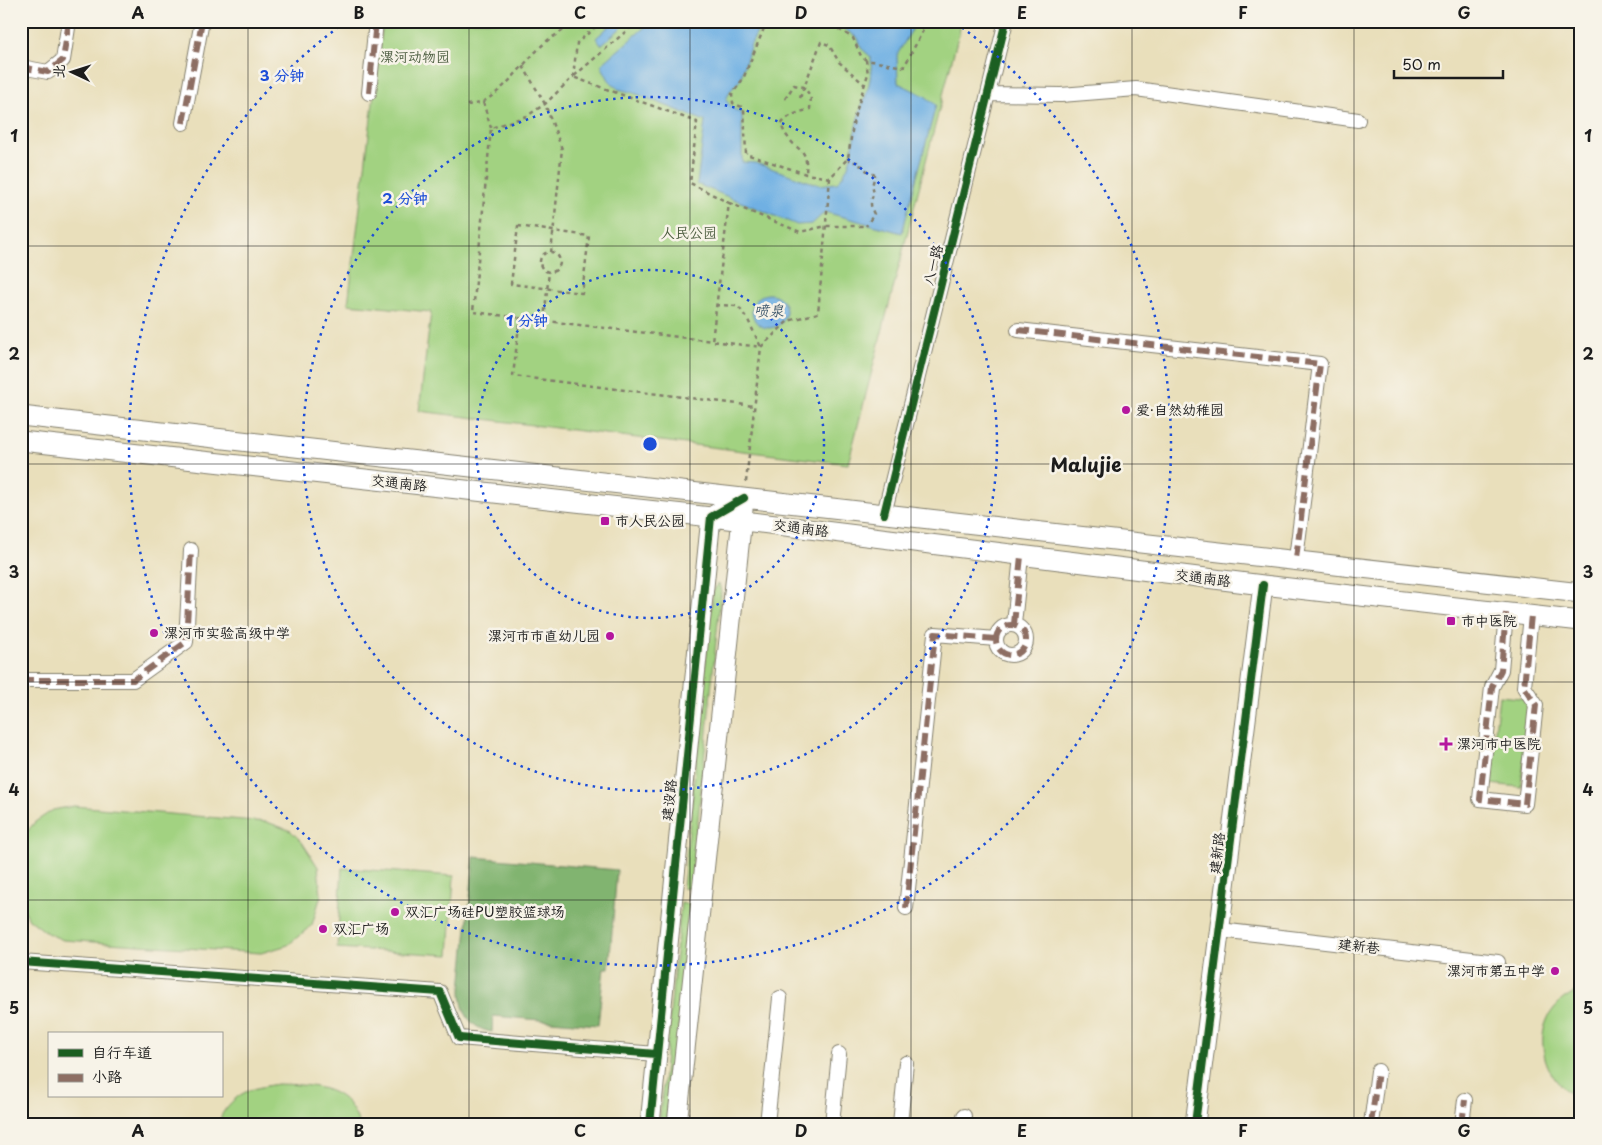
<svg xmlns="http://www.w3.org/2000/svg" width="1602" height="1145" font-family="'Playpen Sans','LXGW WenKai TC',sans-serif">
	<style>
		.green { fill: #a2d281; stroke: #5f774e }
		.forest { fill: #81b46f; stroke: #4e6846 }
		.water { fill: #6fb0e3; stroke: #466680 }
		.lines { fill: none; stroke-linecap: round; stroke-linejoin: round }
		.street-casing { stroke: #827e6c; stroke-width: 16 }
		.secondary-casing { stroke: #827e6c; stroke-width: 21 }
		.path { stroke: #827e6c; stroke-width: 2.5; stroke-dasharray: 4 4; stroke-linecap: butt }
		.street { stroke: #fff; stroke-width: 14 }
		.secondary { stroke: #fff; stroke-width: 19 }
		.path-bridge { stroke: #827e6c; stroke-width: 2.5; stroke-dasharray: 4 4; stroke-linecap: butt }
		.quiet { stroke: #8d6e63; stroke-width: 6; stroke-dasharray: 12 6; stroke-linecap: butt }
		.cycleway-casing { stroke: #f7f3e8; stroke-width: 11 }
		.cycleway { stroke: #1b5e20; stroke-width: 8 }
		.grid { fill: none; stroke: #1c1c1c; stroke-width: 1; stroke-opacity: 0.55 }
		.ring { fill: none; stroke: #1d4ed8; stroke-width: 2.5; stroke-dasharray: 2.5 5 }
		.poi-dot { fill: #b5179e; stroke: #f7f3e8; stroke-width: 2 }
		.labels { text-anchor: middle; stroke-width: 5; stroke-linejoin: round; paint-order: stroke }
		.park-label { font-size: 14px; fill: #4b5c3f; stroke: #f7f3e8 }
		.street-label { font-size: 14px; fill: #1c1c1c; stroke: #f7f3e8 }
		.poi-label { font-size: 14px; fill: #1c1c1c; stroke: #f7f3e8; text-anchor: start }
		.water-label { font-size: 15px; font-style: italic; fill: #3d576c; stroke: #f7f3e8 }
		.district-label { font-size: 19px; font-weight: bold; fill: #1c1c1c; stroke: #f7f3e8 }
		.centre { fill: #1d4ed8; stroke: #f7f3e8; stroke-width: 2.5 }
		.ring-label { font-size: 15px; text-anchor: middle; font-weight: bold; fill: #1d4ed8; stroke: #f7f3e8; stroke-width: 5; stroke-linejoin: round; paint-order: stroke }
		.neatline { fill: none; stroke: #1c1c1c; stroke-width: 2 }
		.grid-label { font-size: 16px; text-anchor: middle; font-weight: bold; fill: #1c1c1c }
	</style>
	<rect width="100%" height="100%" fill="#f7f3e8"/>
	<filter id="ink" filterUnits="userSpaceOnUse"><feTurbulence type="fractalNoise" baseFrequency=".02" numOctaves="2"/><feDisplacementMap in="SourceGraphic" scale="10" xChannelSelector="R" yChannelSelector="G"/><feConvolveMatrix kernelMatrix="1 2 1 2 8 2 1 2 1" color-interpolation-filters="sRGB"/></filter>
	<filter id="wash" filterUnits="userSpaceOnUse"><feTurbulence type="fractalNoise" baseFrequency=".0096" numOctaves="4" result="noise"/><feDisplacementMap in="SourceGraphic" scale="20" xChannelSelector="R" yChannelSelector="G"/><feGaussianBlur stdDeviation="1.12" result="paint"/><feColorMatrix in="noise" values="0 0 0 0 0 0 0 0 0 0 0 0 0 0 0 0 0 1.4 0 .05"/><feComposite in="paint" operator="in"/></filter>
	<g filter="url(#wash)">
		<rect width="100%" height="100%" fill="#e9dfbb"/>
		<path class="green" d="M383,21H962L848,464L419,411L431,312L348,304Z
			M719,583L721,592L691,889L683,888L713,591Z
			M1499,696L1530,699L1521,787L1489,784Z
			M74,806L267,822L291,831L302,842L318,867L321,895L312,925L288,945L261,953L63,940L47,933L29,919L21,904V839L35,822L53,810Z
			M342,868L454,876L449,955L337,948Z
			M681,903L691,904L669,1124H659Z
			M1581,989V1097C1569,1095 1563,1089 1556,1080C1539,1058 1537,1024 1558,1004C1564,997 1573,993 1581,989Z
			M277,1084C301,1085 331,1084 348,1103C353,1109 356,1117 360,1124H220C220,1116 223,1112 228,1106C243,1089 256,1088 277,1084Z"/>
		<path class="forest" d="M474,857L617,870L609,968H604L598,1025L493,1016L492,1032C468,1028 461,1010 461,989Z"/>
		<path class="water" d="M615,21H629L601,45L596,38Z
			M652,21H763L751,44L740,80L730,91L726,100L732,108L742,114V162L756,163L819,185L837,183C856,162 851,143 858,118C865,94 873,83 871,57L861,48L858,38L832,21H917L897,55L898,83L925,96L936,105L902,233L825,212L812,224L797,225L697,184L705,121L634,93L618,89L609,80L601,65Z
			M752 311a17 17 0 1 1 34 0a17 17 0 1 1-34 0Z"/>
	</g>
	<g filter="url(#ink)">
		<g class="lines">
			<defs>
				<path id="street" d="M21,67L48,72L63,60L69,21
					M369,93L376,21
					M988,94L1061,95L1136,89L1358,120
					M183,123L202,21
					M1018,330L1320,364L1296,559
					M884,514L1006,21
					M1506,613L1501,670L1492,687L1480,799L1525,804L1536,705L1524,687L1531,615
					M1014,624L1021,556
					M996 640a15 15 0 1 1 30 0a15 15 0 1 1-30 0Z
					M21,680H133L186,642L191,550
					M906,908L935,634L996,639
					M1220,930L1498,962
					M21,962L440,992L459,1038L656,1054
					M767,1124L780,998
					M832,1124L839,1054
					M900,1124L906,1063
					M964,1124V1116
					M1371,1124L1378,1071
					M1462,1124L1465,1100"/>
				<path id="secondary" d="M21,416L1581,593
					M21,441L711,517L1263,585L1581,621
					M650,1124L711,517L721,511
					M677,1124L743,509
					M1195,1124L1263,585"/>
			</defs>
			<use href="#street" class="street-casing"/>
			<use href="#secondary" class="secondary-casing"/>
			<path class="path" d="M602,21L577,43L573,77L545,104L527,116L491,128L473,312L712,341
				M638,21L573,77L697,122L690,183L729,203L712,341L761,347
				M767,21L743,79L732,94L733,103L744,108L746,154L806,174L830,178
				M825,21L853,38L861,56L866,60
				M523,66L545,104L562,149L551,253
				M800,98L821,42L829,45L839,62L865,85
				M785,99L794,85L804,87L811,97L810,109C798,113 788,114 781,125C783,128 784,133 787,136C799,154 808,146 806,174
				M483,102L491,128
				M467,105C473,104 480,104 486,100C510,85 526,59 547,41C555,34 567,31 571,21
				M729,203L800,232L826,226H866
				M518,226L589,236L582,293L511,284Z
				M540 262a10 10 0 1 1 20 0a10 10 0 1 1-20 0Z
				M716,305L738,306L748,320L761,347
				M520,317L513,376L754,406
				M544,320L549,272
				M746,482L761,347L788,321L818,313L830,178L848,158L854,118L868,74L866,60L904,67L928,21"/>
			<use href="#street" class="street"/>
			<use href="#secondary" class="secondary"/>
			<path class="path-bridge" d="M847,158L852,162H857L858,165L863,166L867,171L875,175L872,186L874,193C870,201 870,206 874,214L866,226"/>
			<path class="quiet" d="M21,67L48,72L63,60L69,21
				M369,93L376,21
				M183,123L202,21
				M1018,330L1320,364L1296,559
				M1506,613L1501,670L1492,687L1480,799L1525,804L1536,705L1524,687L1531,615
				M1014,624L1021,556
				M996 640a15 15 0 1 1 30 0a15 15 0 1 1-30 0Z
				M21,680H133L186,642L191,550
				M906,908L935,634L996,639
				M1371,1124L1378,1071
				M1462,1124L1465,1100"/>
			<defs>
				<path id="cycleway" d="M884,514L1006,21
					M21,962L440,992L459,1038L656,1054
					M650,1124L711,517L744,498
					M1195,1124L1263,585"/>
			</defs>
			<use href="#cycleway" class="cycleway-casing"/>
			<use href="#cycleway" class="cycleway"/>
		</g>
	</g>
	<path class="grid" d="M248,21V1124M469,21V1124M690,21V1124M911,21V1124M1132,21V1124M1354,21V1124M21,246H1581M21,464H1581M21,682H1581M21,900H1581"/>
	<g class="ring">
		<circle cx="650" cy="444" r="174"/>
		<circle cx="650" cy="444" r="347"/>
		<path d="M956 23A521 521 0 1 1 344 23"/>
	</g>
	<g class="poi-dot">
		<circle cx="1126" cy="410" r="5"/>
		<rect x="600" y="516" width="10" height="10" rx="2.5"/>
		<rect x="1446" y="616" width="10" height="10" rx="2.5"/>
		<circle cx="154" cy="633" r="5"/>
		<circle cx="610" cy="636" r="5"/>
		<path d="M1443.5 736.5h5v5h5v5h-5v5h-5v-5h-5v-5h5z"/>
		<circle cx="395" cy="912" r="5"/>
		<circle cx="323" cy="929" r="5"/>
		<circle cx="1555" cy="971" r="5"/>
	</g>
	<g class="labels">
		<g class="park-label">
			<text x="415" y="62">漯河动物园</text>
			<text x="689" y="238">人民公园</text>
		</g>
		<g class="street-label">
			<text transform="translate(933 265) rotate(-76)" y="5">八一路</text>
			<text transform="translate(399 483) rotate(6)" y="5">交通南路</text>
			<text transform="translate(801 528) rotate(7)" y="5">交通南路</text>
			<text transform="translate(1203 578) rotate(7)" y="5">交通南路</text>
			<text transform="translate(669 800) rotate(-84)" y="5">建设路</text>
			<text transform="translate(1217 853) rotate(-83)" y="5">建新路</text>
			<text transform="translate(1359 946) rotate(7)" y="5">建新巷</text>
		</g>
		<g class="poi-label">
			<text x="1136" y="415">爱·自然幼稚园</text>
			<text x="615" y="526">市人民公园</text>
			<text x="1461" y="626">市中医院</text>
			<text x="164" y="638">漯河市实验高级中学</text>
			<text x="600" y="641" text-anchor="end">漯河市市直幼儿园</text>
			<text x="1457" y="749">漯河市中医院</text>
			<text x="405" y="917">双汇广场硅PU塑胶篮球场</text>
			<text x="333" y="934">双汇广场</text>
			<text x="1545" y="976" text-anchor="end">漯河市第五中学</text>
		</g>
		<g class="water-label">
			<text x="769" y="316">喷泉</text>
		</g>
		<g class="district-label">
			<text x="1086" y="472">Malujie</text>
		</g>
	</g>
	<circle cx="650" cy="444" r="8" class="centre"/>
	<g class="ring-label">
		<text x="282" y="81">3 分钟</text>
		<text x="405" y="204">2 分钟</text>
		<text x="527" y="326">1 分钟</text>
	</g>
	<rect width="1602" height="1145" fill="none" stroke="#f7f3e8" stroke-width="55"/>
	<rect x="48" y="1032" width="175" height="65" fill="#f7f3e8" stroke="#9f9d96"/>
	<rect x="58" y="1049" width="25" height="8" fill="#1b5e20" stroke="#9f9d96"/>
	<text x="92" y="1058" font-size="15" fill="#1c1c1c">自行车道</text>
	<rect x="58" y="1074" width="25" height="8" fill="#8d6e63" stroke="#9f9d96"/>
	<text x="92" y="1082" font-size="15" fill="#1c1c1c">小路</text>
	<g transform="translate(72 72) rotate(274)" stroke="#f7f3e8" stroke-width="4" paint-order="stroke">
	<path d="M0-4L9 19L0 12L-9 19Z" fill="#1c1c1c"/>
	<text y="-8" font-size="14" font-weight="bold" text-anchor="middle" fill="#1c1c1c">北</text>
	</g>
	<path d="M1394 70v8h109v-8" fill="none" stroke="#1c1c1c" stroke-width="2.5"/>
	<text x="1402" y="70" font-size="15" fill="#1c1c1c" stroke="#f7f3e8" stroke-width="4" paint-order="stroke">50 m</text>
	<rect x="28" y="28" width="1546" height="1090" class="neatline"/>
	<g class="grid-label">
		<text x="138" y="19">A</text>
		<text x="359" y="19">B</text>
		<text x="580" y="19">C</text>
		<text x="801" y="19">D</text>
		<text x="1022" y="19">E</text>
		<text x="1243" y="19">F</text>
		<text x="1464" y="19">G</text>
		<text x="14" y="142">1</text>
		<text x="1588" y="142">1</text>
		<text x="14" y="360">2</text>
		<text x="1588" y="360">2</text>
		<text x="14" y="578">3</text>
		<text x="1588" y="578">3</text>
		<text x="14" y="796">4</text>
		<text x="1588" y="796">4</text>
		<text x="14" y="1014">5</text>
		<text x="1588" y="1014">5</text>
		<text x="138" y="1137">A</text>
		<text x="359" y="1137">B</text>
		<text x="580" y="1137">C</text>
		<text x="801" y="1137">D</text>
		<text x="1022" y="1137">E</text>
		<text x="1243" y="1137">F</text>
		<text x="1464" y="1137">G</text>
	</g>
</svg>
